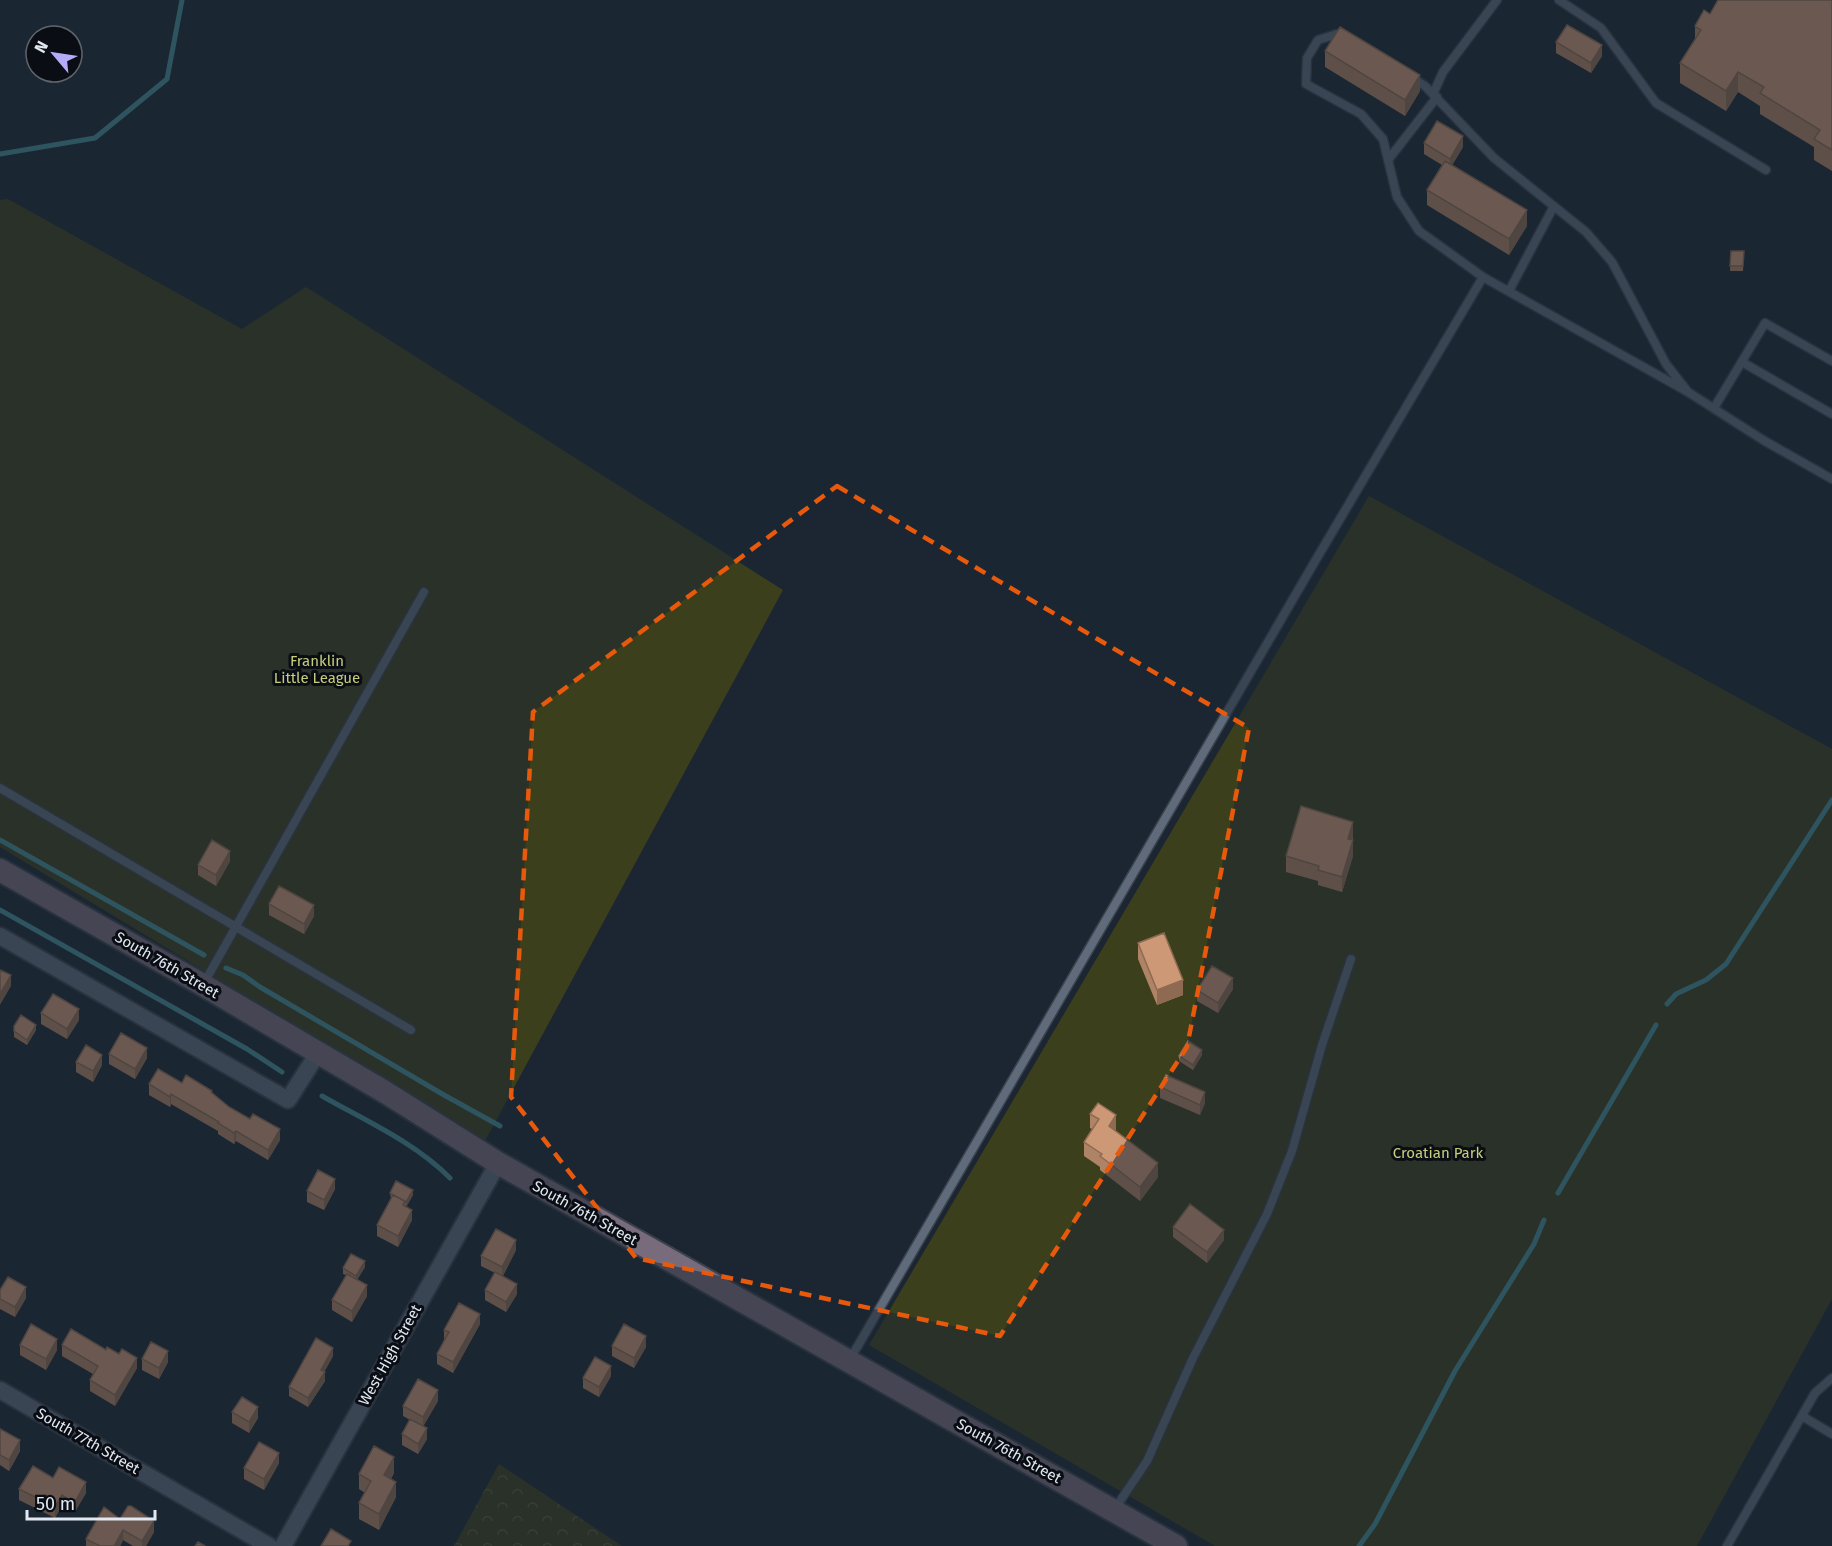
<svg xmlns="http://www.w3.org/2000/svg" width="1832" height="1546" font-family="'Fira Sans',sans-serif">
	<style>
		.forest { fill: url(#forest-crowns) }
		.park { fill: #3c3f1b }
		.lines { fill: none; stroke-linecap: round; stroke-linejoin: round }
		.stream { stroke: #458c97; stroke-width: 5 }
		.service-casing { stroke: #3b424e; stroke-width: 11 }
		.minor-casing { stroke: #3b424e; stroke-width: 20 }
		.secondary-casing { stroke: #3b424e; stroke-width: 26 }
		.service { stroke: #5f6b7b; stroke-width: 8 }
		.minor { stroke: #5f6b7b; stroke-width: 16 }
		.secondary { stroke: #786c7c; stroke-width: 22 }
		.wall { fill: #af8365 }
		.shaded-wall { fill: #8f6a52 }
		.building { fill: #cc9875; stroke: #8f6a52; stroke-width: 1.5 }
		.marked { fill: none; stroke: #e8590c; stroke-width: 4.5; stroke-dasharray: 12 8; stroke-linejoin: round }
		.labels { text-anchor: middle; stroke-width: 6; stroke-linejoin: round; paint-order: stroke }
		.park-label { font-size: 15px; fill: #c7ce79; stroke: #0a0e14 }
		.street-label { font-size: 15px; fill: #e1e8f1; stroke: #0a0e14 }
	</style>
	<defs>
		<pattern id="forest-crowns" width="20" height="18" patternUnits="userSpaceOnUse" patternTransform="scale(1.5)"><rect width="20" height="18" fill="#3c3f1b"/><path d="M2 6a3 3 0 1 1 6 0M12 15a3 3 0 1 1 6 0" fill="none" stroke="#585b3d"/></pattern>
	</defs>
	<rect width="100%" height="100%" fill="#1c2633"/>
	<path class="forest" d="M499,1464L622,1546H454Z"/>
	<path class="park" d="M8,199L242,329L306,287L783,590L485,1141L0,847V200Z
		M1369,496L1832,749V1299L1697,1546H1215L869,1345Z"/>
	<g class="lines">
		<path class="stream" d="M0,154L95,138L167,79L182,0
			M0,840L204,955
			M0,910L247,1049L282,1072
			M226,968L243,975L260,987L444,1095L500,1126
			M1667,1004L1676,994L1706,980L1726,964L1832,800
			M322,1096C366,1121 414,1142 450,1178
			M1558,1193L1656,1025
			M1359,1546L1375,1524L1455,1371L1534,1244L1544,1220"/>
		<defs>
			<path id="service" d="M1559,0L1601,28L1656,103L1766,170
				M1343,37L1337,34L1318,40L1307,58L1306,84L1361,114L1383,139L1397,197L1419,231L1483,277
				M1411,77L1425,86L1494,158L1586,232L1612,262L1666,364L1688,392L1763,440L1832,479
				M1433,94L1443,72L1497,0
				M1388,160L1437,97
				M1509,291L1554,206
				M1742,362L1832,414
				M1714,408L1765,323L1832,361
				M0,788L411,1030
				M203,985L424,592
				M849,1361L1314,563L1483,277L1688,392
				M1802,1416L1832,1434
				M1114,1510L1147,1461L1193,1358L1267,1214L1292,1151L1322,1045L1351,959
				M1727,1546L1815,1393L1832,1378"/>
			<path id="minor" d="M0,936L288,1100L318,1053
				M0,1390L269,1546
				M283,1546L498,1163"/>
			<path id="secondary" d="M0,870L203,985L385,1092L498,1163L1176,1546"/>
		</defs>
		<use href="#service" class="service-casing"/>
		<use href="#minor" class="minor-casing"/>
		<use href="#secondary" class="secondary-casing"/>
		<use href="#service" class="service"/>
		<use href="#minor" class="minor"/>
		<use href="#secondary" class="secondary"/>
	</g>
	<path class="wall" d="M1832,0V171L1814,160V147L1760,114V106L1738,92L1726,111L1680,83V63L1695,40V26L1710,14Z
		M1556,42L1602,56L1591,73L1556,53Z
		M1325,51L1420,91L1405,116L1325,67Z
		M1424,143L1463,147L1452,165L1527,226L1509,255L1427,205V190L1442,165L1424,154Z
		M1731,251H1744L1743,271H1730Z
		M1353,837V856L1342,892L1318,885V881L1286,872V856Z
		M230,861L216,886L198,875V865Z
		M269,904L314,916L304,934L269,915Z
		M1138,943L1183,995L1157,1005L1138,959Z
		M1233,989L1218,1013L1197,1001V990Z
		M41,1013L79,1020L67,1039L41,1024Z
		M14,1026L36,1030L27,1045L14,1037Z
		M109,1054L147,1058L135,1079L109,1064Z
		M1202,1055L1193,1070L1179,1061V1056Z
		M76,1062L102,1065L93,1082L76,1072Z
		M182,1083L212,1093L229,1107L280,1140L268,1160L236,1141L234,1144L218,1134V1131L171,1104L170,1107L149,1095V1084Z
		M1160,1087L1205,1103L1200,1115L1160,1098Z
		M1090,1114L1116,1129L1115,1131L1158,1177L1140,1201L1100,1170V1167L1084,1156V1142L1092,1129L1090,1128Z
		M335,1189L324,1210L307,1202V1191Z
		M390,1193L413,1195L406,1207L412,1220L398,1247L377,1236V1225L391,1199Z
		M1173,1227L1224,1240L1207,1263L1173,1237Z
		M516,1250L503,1276L517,1294L506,1312L485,1300V1290L495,1273L481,1266V1256Z
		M365,1267L357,1280L367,1296L352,1322L332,1310V1300L346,1275L343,1274V1268Z
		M0,1290L26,1298L15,1317L0,1309Z
		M480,1324L453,1373L437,1364V1354L444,1340V1330Z
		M20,1345L57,1350L46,1370L20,1355Z
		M62,1345L137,1368L115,1406L90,1391V1380L93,1374L62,1356Z
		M612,1346L646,1347L634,1368L612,1356Z
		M333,1356L324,1372L325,1381L308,1407L289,1396V1387Z
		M142,1359L168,1362L159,1379L142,1370Z
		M611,1376L599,1397L583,1388V1378Z
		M438,1401L423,1426L427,1439L418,1454L402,1445V1434L410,1420L403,1416V1406Z
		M232,1412L258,1418L249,1433L232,1423Z
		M0,1429L20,1451L9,1471L0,1465Z
		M279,1463L264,1490L244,1479V1468Z
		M394,1473L391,1479L396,1497L379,1530L359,1519V1503L365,1493L359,1489V1474Z
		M53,1478L86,1493L76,1510H70L62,1505L55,1518L19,1500V1489Z
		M120,1519L154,1532L146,1546H133L123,1540L120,1546H86V1539Z"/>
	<path class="shaded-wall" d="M1602,45V56L1591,73V63Z
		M1738,72V92L1726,111V91Z
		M1420,75V91L1405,116V100Z
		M1463,136V147L1450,169V159Z
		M1527,210V226L1509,255V239Z
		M1353,822V837L1348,854V839Z
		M1353,840V856L1342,892V877Z
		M230,851V861L216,886V875Z
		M314,905V916L304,934V924Z
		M11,975V986L0,1005V994Z
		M1233,978V989L1218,1013V1003Z
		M1183,980V995L1157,1005V990Z
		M79,1009V1020L67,1039V1029Z
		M36,1025V1030L27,1045V1040Z
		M147,1048V1058L135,1079V1069Z
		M1202,1050V1055L1193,1070V1065Z
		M102,1055V1065L93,1082V1071Z
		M1205,1092V1103L1200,1115V1105Z
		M171,1094V1104L170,1107V1097Z
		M1116,1115V1129L1109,1140V1126Z
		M280,1129V1140L268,1160V1150Z
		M236,1131V1141L234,1144V1133Z
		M1158,1163V1177L1140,1201V1187Z
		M335,1179V1189L324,1210V1200Z
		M413,1190V1195L406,1207V1202Z
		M412,1210V1220L398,1247V1236Z
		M1224,1230V1240L1207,1263V1252Z
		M516,1240V1250L502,1277V1267Z
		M365,1261V1267L356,1281V1276Z
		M517,1284V1294L506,1312V1302Z
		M367,1285V1296L352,1322V1311Z
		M26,1287V1298L15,1317V1307Z
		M480,1314V1324L453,1373V1362Z
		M646,1336V1347L634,1368V1358Z
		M57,1339V1350L46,1370V1359Z
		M333,1348V1356L322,1376L325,1372V1381L308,1407V1398L321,1370Z
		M168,1351V1362L159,1379V1368Z
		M137,1358V1368L115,1406V1395Z
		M611,1366V1376L599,1397V1387Z
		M438,1390V1401L423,1427V1417Z
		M258,1407V1418L249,1433V1422Z
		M427,1428V1439L418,1454V1444Z
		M20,1440V1451L9,1471V1460Z
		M279,1453V1463L264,1490V1479Z
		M394,1457V1473L384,1490V1475Z
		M86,1482V1493L76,1510V1500Z
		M396,1482V1497L379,1530V1514Z
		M62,1495V1505L55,1518V1507Z
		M154,1521V1532L146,1546H142V1541Z
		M123,1530V1540L120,1546H114Z"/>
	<path class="building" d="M1718,0H1832V150L1814,139L1820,130L1760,93L1764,87L1738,72L1726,91L1680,63L1701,30L1695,26L1704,10L1710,14Z
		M1567,25L1602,45L1591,63L1556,42Z
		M1340,27L1420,75L1405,100L1325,51Z
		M1437,121L1463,136L1450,159L1424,143Z
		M1445,161L1527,210L1509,239L1427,190Z
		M1731,251H1744L1743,266H1730Z
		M1301,806L1353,822L1348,839L1353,840L1342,877L1318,870L1319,866L1286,856Z
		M212,840L230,851L216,875L198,865Z
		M279,886L314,905L304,924L269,904Z
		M1164,933L1183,980L1157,990L1138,943Z
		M1212,966L1233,978L1218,1003L1197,990Z
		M0,970L11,975L0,994Z
		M53,994L79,1009L67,1029L41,1013Z
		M21,1015L36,1025L27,1040L14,1031V1026Z
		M121,1033L147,1048L135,1069L109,1054Z
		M1188,1041L1202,1050L1193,1065L1179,1056Z
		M86,1045L102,1055L93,1071L76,1062Z
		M158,1069L182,1083L186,1075L212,1091L211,1092L229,1107L250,1119L253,1114L280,1129L268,1150L236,1131L234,1133L218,1123L219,1122L171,1094L170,1097L149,1084Z
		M1166,1075L1205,1092L1200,1105L1160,1087Z
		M1098,1103L1116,1115L1109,1126L1158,1163L1140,1187L1100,1156L1102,1154L1084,1142L1099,1119L1090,1114Z
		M318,1170L335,1179L324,1200L307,1191Z
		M396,1181L413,1190L406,1202L390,1193Z
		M393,1195L405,1201L403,1205L412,1210L398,1236L377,1225Z
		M1190,1204L1224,1230L1207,1252L1173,1227Z
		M496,1229L516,1240L502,1267L481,1256Z
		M351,1254L365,1261L356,1276L343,1268Z
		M495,1272L517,1284L506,1302L485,1290Z
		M347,1274L367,1285L352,1311L332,1300Z
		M8,1277L26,1287L15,1307L0,1299V1290Z
		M459,1303L480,1314L453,1362L437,1354L449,1332L444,1330Z
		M31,1324L57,1339L46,1359L20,1345Z
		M624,1324L646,1336L634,1358L612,1346Z
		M71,1329L106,1350L107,1347L119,1354L122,1349L137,1358L115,1395L90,1380L98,1366L62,1345Z
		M316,1338L333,1348L321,1370L325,1372L308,1398L289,1387Z
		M151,1342L168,1351L159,1368L142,1359Z
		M595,1357L611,1366L599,1387L583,1378Z
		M418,1379L438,1390L423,1417L403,1406Z
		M242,1397L258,1407L249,1422L232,1412Z
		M410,1419L427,1428L418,1444L402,1434Z
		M0,1429L20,1440L9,1460L0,1455Z
		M259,1442L279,1453L264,1479L244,1468Z
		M374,1446L394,1457L384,1475L396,1482L379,1514L359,1503L371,1481L359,1474Z
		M33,1466L53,1478L59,1467L86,1482L76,1500H70L62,1495L55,1507L19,1489Z
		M128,1506H131L154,1521L142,1541L123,1530L114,1546H100L86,1539L104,1507L120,1519Z
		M331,1529L351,1541L348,1546H321Z
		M198,1542L205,1546H195Z"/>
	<path d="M0 0H1832V1546H0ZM837,486L1249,728L1187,1047L1000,1336L636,1258L511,1097L533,712Z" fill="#1c2633" fill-opacity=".55" fill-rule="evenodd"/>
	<path class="marked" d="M837,486L1249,728L1187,1047L1000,1336L636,1258L511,1097L533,712Z"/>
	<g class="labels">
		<g class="park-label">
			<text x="317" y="666">Franklin<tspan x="317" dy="17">Little League</tspan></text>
			<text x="1438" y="1158">Croatian Park</text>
		</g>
		<g class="street-label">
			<text transform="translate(167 965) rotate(30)" y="5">South 76th Street</text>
			<text transform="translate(585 1213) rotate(29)" y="5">South 76th Street</text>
			<text transform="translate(390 1355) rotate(-61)" y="5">West High Street</text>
			<text transform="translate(88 1441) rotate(30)" y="5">South 77th Street</text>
			<text transform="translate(1009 1451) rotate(29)" y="5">South 76th Street</text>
		</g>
	</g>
	<g transform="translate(54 54) rotate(299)"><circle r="28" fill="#0a0e14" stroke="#60656c" stroke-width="1.5"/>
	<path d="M0-4.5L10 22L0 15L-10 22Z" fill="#b4acf9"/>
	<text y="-9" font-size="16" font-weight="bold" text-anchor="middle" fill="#e1e8f1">N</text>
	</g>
	<path d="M27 1510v9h128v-9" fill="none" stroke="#e1e8f1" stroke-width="3"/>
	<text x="36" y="1510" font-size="18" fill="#e1e8f1" stroke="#0a0e14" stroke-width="4.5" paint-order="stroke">50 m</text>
</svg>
